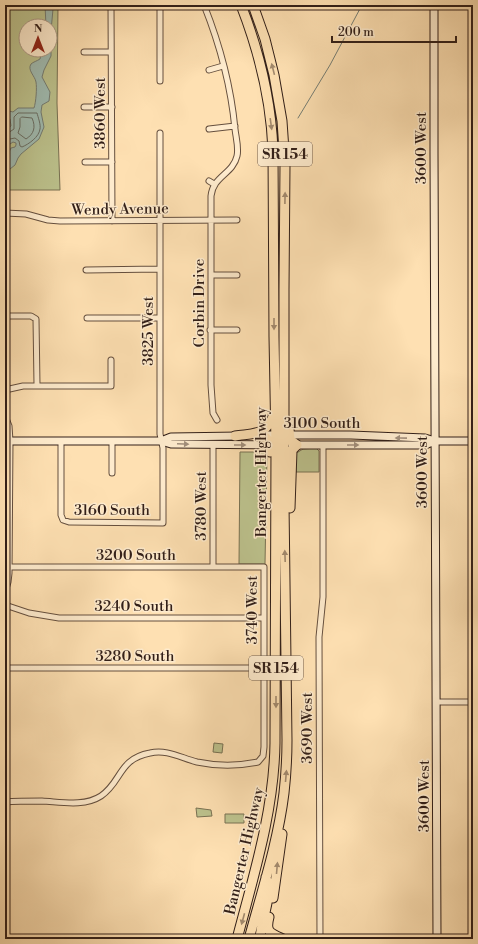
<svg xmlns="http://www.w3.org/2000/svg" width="478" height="944" font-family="'Libre Bodoni',serif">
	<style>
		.green { fill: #bdc38e; stroke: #787153; fill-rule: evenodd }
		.water { fill: #a0bcb2; stroke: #747d74 }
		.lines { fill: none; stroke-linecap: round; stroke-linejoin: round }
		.shore { stroke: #696e65; stroke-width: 1 }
		.stream { stroke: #747d74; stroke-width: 1 }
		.street-casing { stroke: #654f3e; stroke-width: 7 }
		.secondary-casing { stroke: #321f18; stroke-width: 9 }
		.primary-casing { stroke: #321f18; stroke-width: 10 }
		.highway-casing { stroke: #321f18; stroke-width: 11 }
		.street { stroke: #feebcd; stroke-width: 5 }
		.secondary { stroke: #feebcd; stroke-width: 7 }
		.primary { stroke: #fee0b2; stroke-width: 8 }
		.highway { stroke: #fee0b2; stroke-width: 9 }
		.oneway { fill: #a2896d }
		.oneway2 { fill: #a28f7c }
		.labels { text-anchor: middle; stroke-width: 3; stroke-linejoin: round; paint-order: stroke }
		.shield { fill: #feebcd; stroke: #6f5c4e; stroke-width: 1 }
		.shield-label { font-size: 14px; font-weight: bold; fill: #321f18 }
		.street-label { font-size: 15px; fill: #321f18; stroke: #feebcd }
	</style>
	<rect width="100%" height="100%" fill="#fee0b2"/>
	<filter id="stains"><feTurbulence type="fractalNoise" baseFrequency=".005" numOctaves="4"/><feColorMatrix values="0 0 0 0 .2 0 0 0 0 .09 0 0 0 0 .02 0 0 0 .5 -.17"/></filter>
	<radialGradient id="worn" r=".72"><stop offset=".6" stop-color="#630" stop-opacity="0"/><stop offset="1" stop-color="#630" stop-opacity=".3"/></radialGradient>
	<path class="green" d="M5,5H58L57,103L60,190H5ZM26,26H50V50H26Z
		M316,448L319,451V472H296L295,454L303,449Z
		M240,452H265L267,455L265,564H239Z
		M214,743L223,744L222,753L213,752Z
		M196,808L211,810L212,816L197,817Z
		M225,814H244V823H225Z"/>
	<path class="water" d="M45,5H52L53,9L51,31V56L44,70L42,77L50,92L49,101L42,105L41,112L44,127L39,139L21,154L18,158L15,165L5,173V153L9,152L11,148L15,147L16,145V143L13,142L10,144H5V130L11,126L10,119L5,116V110L13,112L18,108H34C36,102 37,88 36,82C35,76 27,70 31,64C33,62 37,61 40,59L42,50H50V26H46Z"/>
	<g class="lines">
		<path class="shore" d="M22,117L32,118C36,127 34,134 26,139L18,133L20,127V119Z
			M5,134L8,133L14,129V117L18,113H37C38,117 41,125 40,129C39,137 29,144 22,147L20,146L19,141L15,138L5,140"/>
		<path class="stream" d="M298,118L330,65L362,5"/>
		<defs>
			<path id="street" d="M111,5L112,221
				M160,5V81
				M204,5C220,45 231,87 235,129C236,138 239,148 237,156C233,174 213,176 211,196V385L213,413L217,420
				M84,52H111
				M209,70L223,66
				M84,107H112
				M209,129L235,126
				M85,162H112
				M209,181L214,184
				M5,213L26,214L48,220L60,221L237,220
				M86,270L160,269
				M211,275H237
				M5,316H31L36,319L37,385
				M87,318H160
				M210,330H237
				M5,390L23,386H111V360
				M5,416L9,426L10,441L9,573L8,582L5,592
				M61,441V515L63,520L69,522L163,523V448L160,434V133
				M112,473V441
				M213,567V445
				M5,605L29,613L59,618H264
				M5,668H264
				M436,702H473
				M5,802C17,801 29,801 42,801C61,802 84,807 101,796C122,782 118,759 150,753C167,749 181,758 197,762C216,766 239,766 258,762L263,756L264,747V567H9
				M320,939L319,637L323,597V445"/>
			<path id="secondary" d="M434,5V153L437,939
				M261,435H351L425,438L435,441
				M5,441H161L171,444L273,445
				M161,441L171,437L239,436
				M292,445H425L435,441H473"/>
			<path id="primary" d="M423,939H471"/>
			<path id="highway" d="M289,429L290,440L297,445L292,450L290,508
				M263,435L269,441L270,452
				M235,436C255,433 266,436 274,414
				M273,898L282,834
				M269,917C265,932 270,933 283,939
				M237,939C254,874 274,811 275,743L276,445L274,337L273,150C271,101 259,51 241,5
				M249,939C262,891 278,842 284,793C286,775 287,758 287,740L284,504V289L285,165L282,121L274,75L265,39L253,5
				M260,939C261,917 273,899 266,877"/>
		</defs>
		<use href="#street" class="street-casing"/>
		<use href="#secondary" class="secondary-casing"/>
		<use href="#primary" class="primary-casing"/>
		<use href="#highway" class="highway-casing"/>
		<use href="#street" class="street"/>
		<use href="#secondary" class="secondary"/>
		<use href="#primary" class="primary"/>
		<use href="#highway" class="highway"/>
	</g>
	<defs><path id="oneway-solid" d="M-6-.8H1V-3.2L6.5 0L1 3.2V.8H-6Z"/></defs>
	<g class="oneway">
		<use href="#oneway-solid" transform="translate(273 69) rotate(-104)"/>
		<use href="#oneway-solid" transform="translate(271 124) rotate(82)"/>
		<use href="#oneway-solid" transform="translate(285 198) rotate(-89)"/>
		<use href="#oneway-solid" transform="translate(274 324) rotate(90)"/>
		<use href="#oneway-solid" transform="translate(285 556) rotate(-92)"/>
		<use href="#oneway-solid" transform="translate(276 702) rotate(90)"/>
		<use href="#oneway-solid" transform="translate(286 776) rotate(-85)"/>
		<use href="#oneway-solid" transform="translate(277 868) rotate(-85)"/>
		<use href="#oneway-solid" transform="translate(243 919) rotate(105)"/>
	</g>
	<g class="oneway2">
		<use href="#oneway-solid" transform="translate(401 438) rotate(-179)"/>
		<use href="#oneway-solid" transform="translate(183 444) rotate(2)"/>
		<use href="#oneway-solid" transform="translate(240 445)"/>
		<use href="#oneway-solid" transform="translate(353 445)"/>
	</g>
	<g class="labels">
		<g class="shield">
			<rect x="258" y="142" width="54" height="24" rx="3"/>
			<rect x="249" y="656" width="54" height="24" rx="3"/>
		</g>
		<g class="shield-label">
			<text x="285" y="159">SR 154</text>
			<text x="276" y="673">SR 154</text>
		</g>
		<g class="street-label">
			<text transform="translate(100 113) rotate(-90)" y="5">3860 West</text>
			<text transform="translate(421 148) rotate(-90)" y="5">3600 West</text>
			<text transform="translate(120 209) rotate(-1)" y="5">Wendy Avenue</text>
			<text transform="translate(199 303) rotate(-90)" y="5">Corbin Drive</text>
			<text transform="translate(148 331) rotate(-90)" y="5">3825 West</text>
			<text x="322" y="428">3100 South</text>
			<text transform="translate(261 472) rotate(-90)" y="5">Bangerter Highway</text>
			<text transform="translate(422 472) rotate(-90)" y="5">3600 West</text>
			<text transform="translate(201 506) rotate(-90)" y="5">3780 West</text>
			<text x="112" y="515">3160 South</text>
			<text x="136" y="560">3200 South</text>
			<text x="134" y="611">3240 South</text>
			<text transform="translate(252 610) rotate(-90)" y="5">3740 West</text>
			<text x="135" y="661">3280 South</text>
			<text transform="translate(307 728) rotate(-90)" y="5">3690 West</text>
			<text transform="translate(424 796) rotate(-90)" y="5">3600 West</text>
			<text transform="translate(244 851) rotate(-77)" y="5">Bangerter Highway</text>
		</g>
	</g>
	<rect width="478" height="944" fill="none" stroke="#fee0b2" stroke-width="20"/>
	<rect x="6" y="6" width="466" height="932" fill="none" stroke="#321f18" stroke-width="2"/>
	<rect x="10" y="10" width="458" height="924" fill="none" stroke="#321f18"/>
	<g transform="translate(38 38)"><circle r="19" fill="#feebcd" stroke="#ac9985"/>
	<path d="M0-3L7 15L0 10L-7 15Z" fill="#8f2418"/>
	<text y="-6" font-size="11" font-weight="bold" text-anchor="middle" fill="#321f18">N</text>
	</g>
	<path d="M332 36v6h124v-6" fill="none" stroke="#321f18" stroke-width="2"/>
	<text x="338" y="36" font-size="12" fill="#321f18" stroke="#feebcd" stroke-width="3" paint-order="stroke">200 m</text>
	<rect width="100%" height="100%" filter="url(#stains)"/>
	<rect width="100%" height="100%" fill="url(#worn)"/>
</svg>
